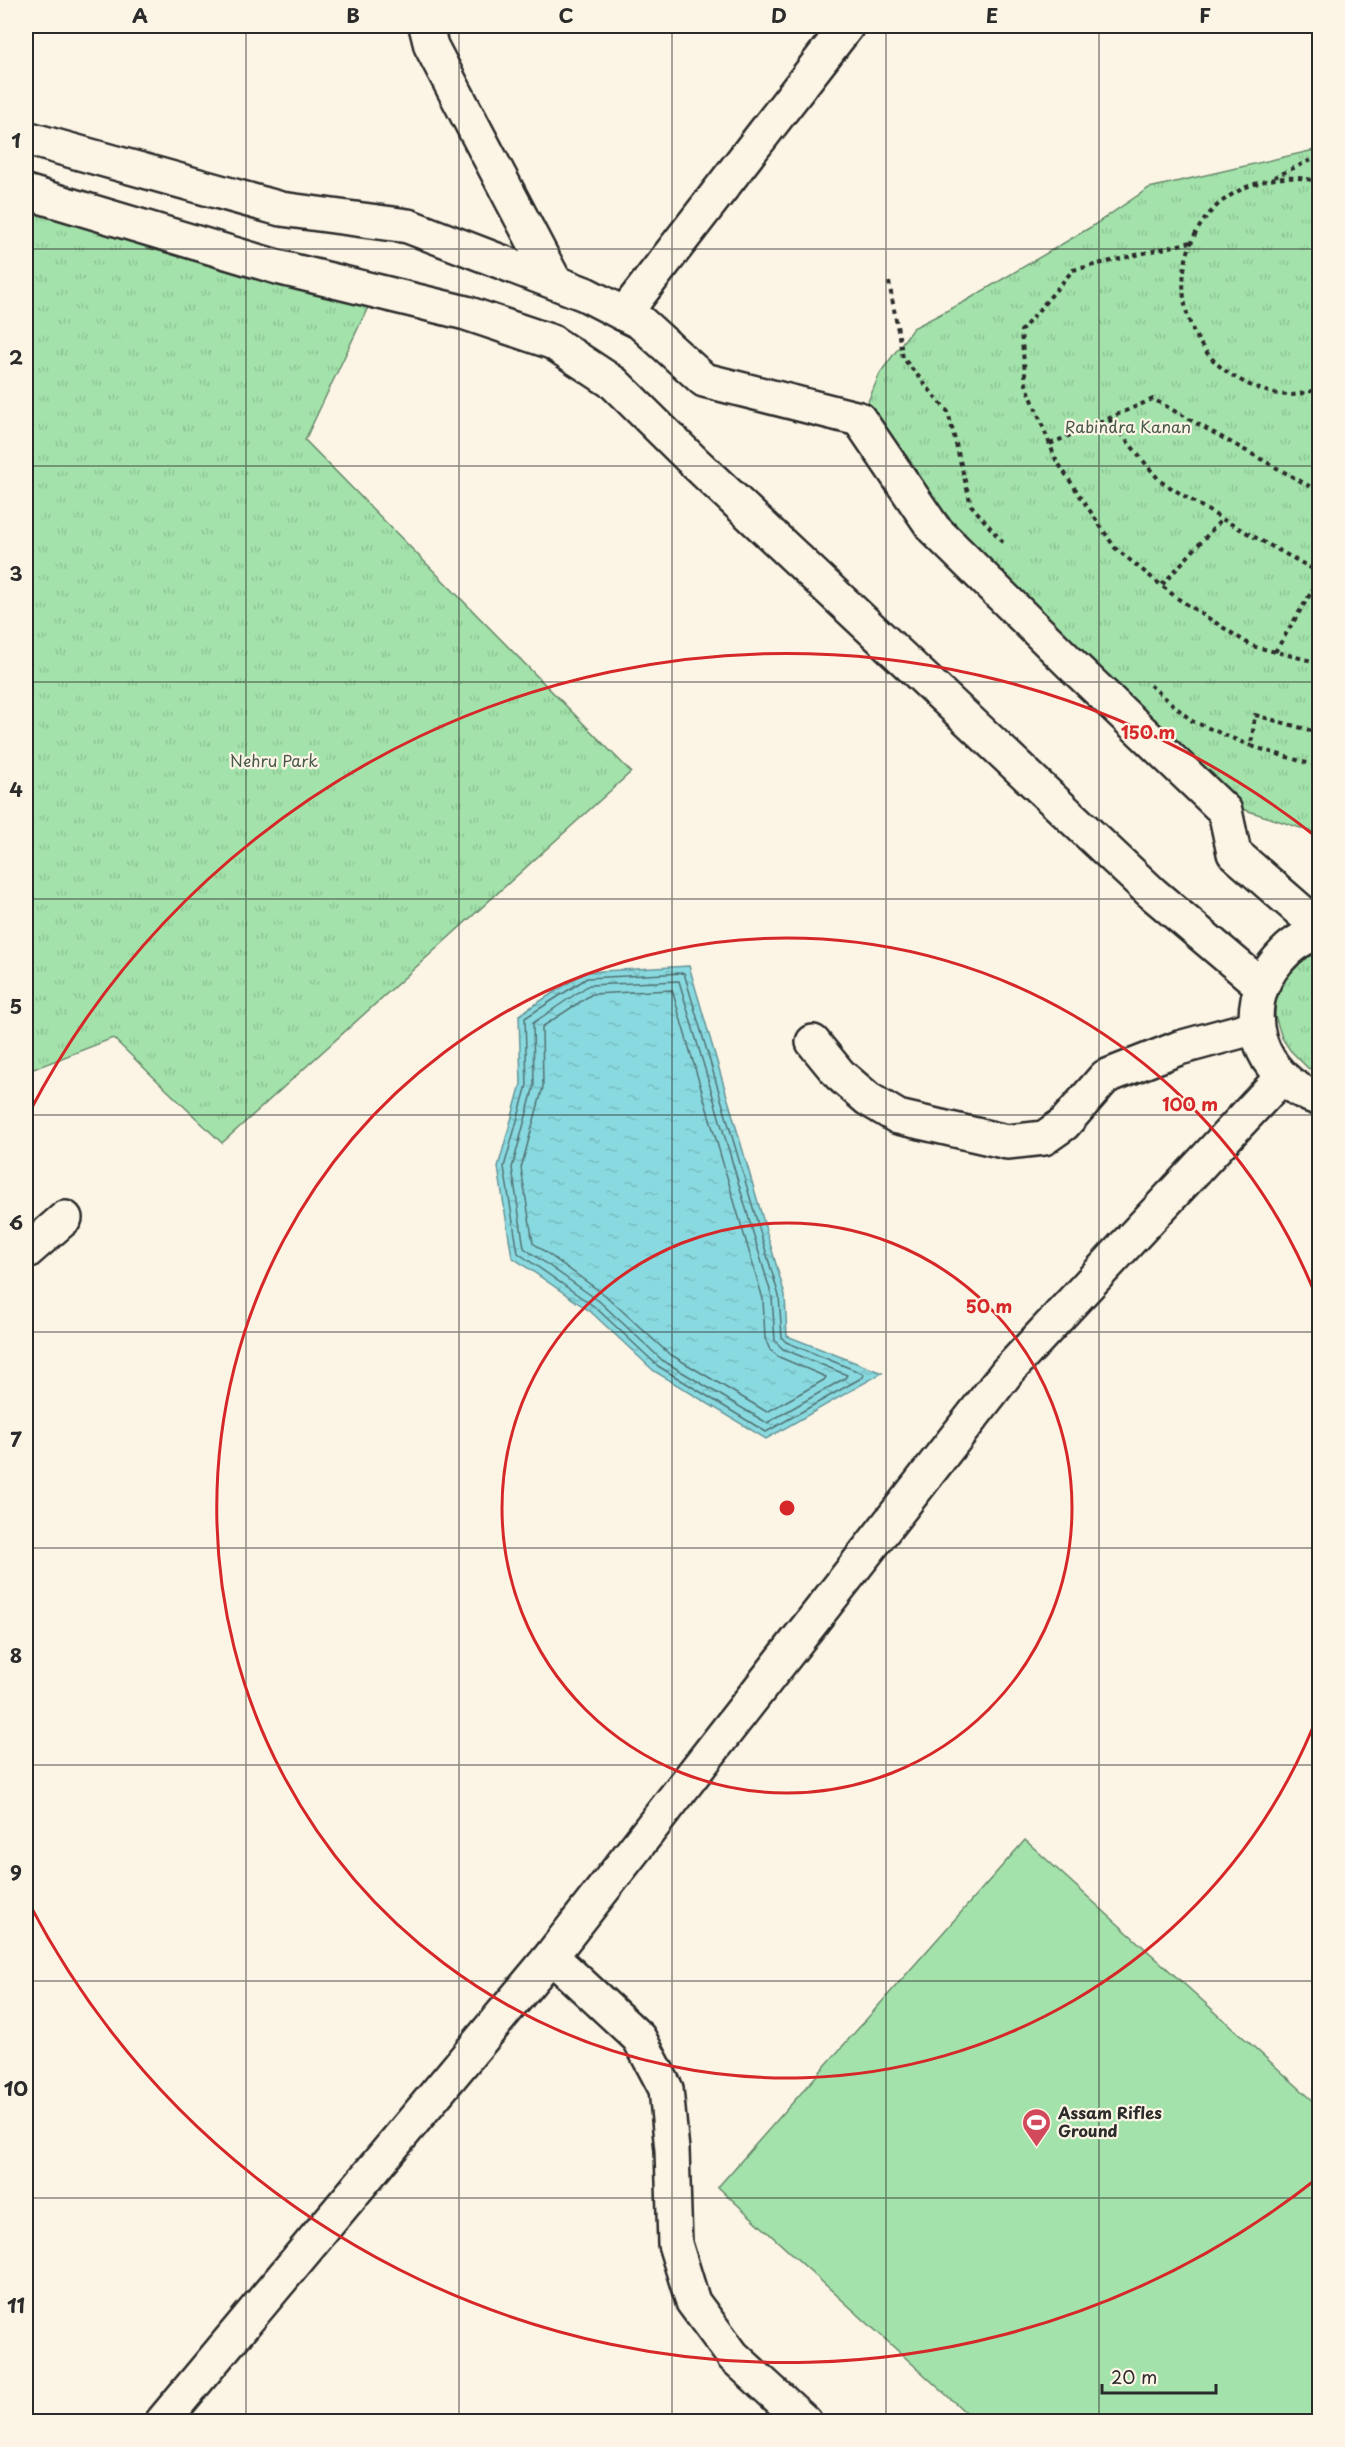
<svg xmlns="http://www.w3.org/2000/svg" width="1345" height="2447" font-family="'Playpen Sans',sans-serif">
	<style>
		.grass { fill: url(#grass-tufts); stroke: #67876b; stroke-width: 1.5 }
		.pitch { fill: #a3e3ab; stroke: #67876b; stroke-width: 1.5 }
		.water { fill: url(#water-ripples); stroke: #639498; stroke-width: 1.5 }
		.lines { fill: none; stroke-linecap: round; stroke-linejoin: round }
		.shore { stroke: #517173; stroke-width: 1.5 }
		.minor-casing { stroke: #2b2b2b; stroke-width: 38 }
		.major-casing { stroke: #2b2b2b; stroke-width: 38 }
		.path { stroke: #2b2b2b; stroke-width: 4; stroke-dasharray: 4.5 4.5; stroke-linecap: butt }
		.minor { stroke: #fcf5e5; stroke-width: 33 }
		.major { stroke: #fcf5e5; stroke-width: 33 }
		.grid { fill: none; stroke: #2b2b2b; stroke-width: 1.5; stroke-opacity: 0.55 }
		.ring { fill: none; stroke: #d62828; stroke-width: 3 }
		.labels { text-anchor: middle; stroke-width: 4.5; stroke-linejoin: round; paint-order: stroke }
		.park-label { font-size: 16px; fill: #49594b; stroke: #fcf5e5 }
		.poi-label { font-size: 16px; font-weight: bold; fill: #2b2b2b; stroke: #fcf5e5; text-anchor: start }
		.centre { fill: #d62828; stroke: #fcf5e5; stroke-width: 3 }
		.ring-label { font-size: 18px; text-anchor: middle; font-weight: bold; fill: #d62828; stroke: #fcf5e5; stroke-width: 4.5; stroke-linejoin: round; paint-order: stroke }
		.neatline { fill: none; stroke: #2b2b2b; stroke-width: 2 }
		.grid-label { font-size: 20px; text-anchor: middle; font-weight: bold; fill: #2b2b2b }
	</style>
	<defs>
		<pattern id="grass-tufts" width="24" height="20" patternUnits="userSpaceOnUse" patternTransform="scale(1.5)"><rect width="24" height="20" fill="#a3e3ab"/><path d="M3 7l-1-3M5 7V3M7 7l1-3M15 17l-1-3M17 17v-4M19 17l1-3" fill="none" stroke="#8cc393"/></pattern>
		<pattern id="water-ripples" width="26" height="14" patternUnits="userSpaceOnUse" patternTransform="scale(1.5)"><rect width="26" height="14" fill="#89dae0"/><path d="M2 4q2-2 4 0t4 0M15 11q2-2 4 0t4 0" fill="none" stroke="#76bbc0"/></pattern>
	</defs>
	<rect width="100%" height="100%" fill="#fcf5e5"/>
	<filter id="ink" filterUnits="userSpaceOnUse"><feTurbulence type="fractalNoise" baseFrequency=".0167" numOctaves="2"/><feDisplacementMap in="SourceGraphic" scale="12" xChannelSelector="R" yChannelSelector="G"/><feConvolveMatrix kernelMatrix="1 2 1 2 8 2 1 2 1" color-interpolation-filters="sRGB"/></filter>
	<g filter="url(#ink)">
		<path class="grass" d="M1319,149V834L1233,806L1078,659L906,470L862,416L880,373L913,328L964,302L1091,227L1149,188Z
			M26,204L370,303L305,440L631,772L222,1143L113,1038L26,1072Z
			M1319,937V1072L1308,1068L1290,1050L1282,1038L1275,1016L1276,990L1293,956Z"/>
		<path class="pitch" d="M1025,1840L1319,2106V2421H975L718,2187Z"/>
		<path class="water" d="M689,966L785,1295L787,1336L882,1373L766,1439L654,1371L591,1312L512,1257L498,1167L521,1084L519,1015L585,972Z"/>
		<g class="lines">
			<path class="shore" d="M684,973L779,1296L782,1338L786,1342L864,1374L863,1377L766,1432L658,1366L595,1307L518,1253L504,1167L527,1085L525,1018L587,978Z
				M679,981L772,1297L775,1341L783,1349L847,1375L845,1378L767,1423L662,1360L599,1301L524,1248L512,1168L534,1086L533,1023L589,985Z
				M672,990L763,1299L765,1338L770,1350L779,1357L826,1377L824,1380L767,1412L668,1353L605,1295L533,1243L521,1168L543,1087L542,1027L592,994Z"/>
			<defs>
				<path id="minor" d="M426,26L431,46L555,282
					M624,314L847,26
					M813,1042L840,1075L868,1099L898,1117L1007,1142L1044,1138L1064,1124L1105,1077L1179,1048L1256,1027
					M26,1252L65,1218
					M551,1956L639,2038L666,2089L672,2150L675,2244L693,2302L733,2356L805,2422
					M162,2422L551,1956L1007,1372L1281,1078"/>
				<path id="major" d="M26,138L281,209L408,226L585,294L624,314L640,322L704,380L859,419L934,529L1072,665L1225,811L1234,853L1320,928
					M26,192L277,267L466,313L552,342L614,383L693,461L1152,893L1262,986
					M1320,933C1303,936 1288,948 1278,960C1235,1009 1259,1080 1320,1099"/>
			</defs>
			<use href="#minor" class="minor-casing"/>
			<use href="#major" class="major-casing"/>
			<path class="path" d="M1274,177L1320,156
				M1320,182C1297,175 1274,177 1252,185C1165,216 1160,338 1240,380C1256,389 1274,395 1292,395C1301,394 1311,391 1320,389
				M1191,242L1073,270L1021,331L1026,384L1056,460L1115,548L1177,598L1252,646L1320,663
				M889,282L903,358L948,412L971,505L1005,545
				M1109,419L1160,481L1222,519L1320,573
				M1050,444L1153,399L1320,492
				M1162,585L1222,519
				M1275,652L1320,578
				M1150,685L1192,721L1251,746
				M1320,733L1255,715L1251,746L1320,767"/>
			<use href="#minor" class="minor"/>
			<use href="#major" class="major"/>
		</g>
	</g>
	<path class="grid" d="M246,26V2422M459,26V2422M672,26V2422M886,26V2422M1099,26V2422M26,249H1320M26,466H1320M26,682H1320M26,899H1320M26,1115H1320M26,1332H1320M26,1548H1320M26,1765H1320M26,1981H1320M26,2198H1320"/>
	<g class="ring">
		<circle cx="787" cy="1508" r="285"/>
		<path d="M1319 1712A570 570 0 1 1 1319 1304"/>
		<path d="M1319 2177A855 855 0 0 1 29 1903M29 1113A855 855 0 0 1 1319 839"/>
	</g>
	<defs>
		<symbol id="stadium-pin" viewBox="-11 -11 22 30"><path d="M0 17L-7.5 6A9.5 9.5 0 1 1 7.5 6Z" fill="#d1495b" stroke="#fcf5e5"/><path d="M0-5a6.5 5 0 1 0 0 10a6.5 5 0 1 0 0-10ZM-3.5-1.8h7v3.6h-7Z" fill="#fff"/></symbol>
	</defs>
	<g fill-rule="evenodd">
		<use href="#stadium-pin" x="1020" y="2106" width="33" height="45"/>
	</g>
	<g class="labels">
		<g class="park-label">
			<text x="1128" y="433">Rabindra Kanan</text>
			<text x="274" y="767">Nehru Park</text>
		</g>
		<g class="poi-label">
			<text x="1058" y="2119">Assam Rifles<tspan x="1058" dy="18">Ground</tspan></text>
		</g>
	</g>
	<circle cx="787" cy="1508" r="9" class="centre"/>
	<g class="ring-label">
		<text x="1148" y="739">150 m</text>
		<text x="1190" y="1111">100 m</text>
		<text x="989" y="1313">50 m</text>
	</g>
	<rect width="1345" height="2447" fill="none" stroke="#fcf5e5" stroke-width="66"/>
	<path d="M1102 2384v9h114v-9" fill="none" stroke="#2b2b2b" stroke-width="3"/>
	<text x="1111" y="2384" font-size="18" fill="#2b2b2b" stroke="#fcf5e5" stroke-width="4.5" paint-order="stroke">20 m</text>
	<rect x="33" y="33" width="1279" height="2381" class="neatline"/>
	<g class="grid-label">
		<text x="140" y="23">A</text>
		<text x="353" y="23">B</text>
		<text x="566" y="23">C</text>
		<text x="779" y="23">D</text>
		<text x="992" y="23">E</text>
		<text x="1205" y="23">F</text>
		<text x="16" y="148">1</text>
		<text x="16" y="365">2</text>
		<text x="16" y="581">3</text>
		<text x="16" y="797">4</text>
		<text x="16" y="1014">5</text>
		<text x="16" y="1230">6</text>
		<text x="16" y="1447">7</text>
		<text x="16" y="1663">8</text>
		<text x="16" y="1880">9</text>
		<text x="16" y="2096">10</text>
		<text x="16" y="2313">11</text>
	</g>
</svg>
